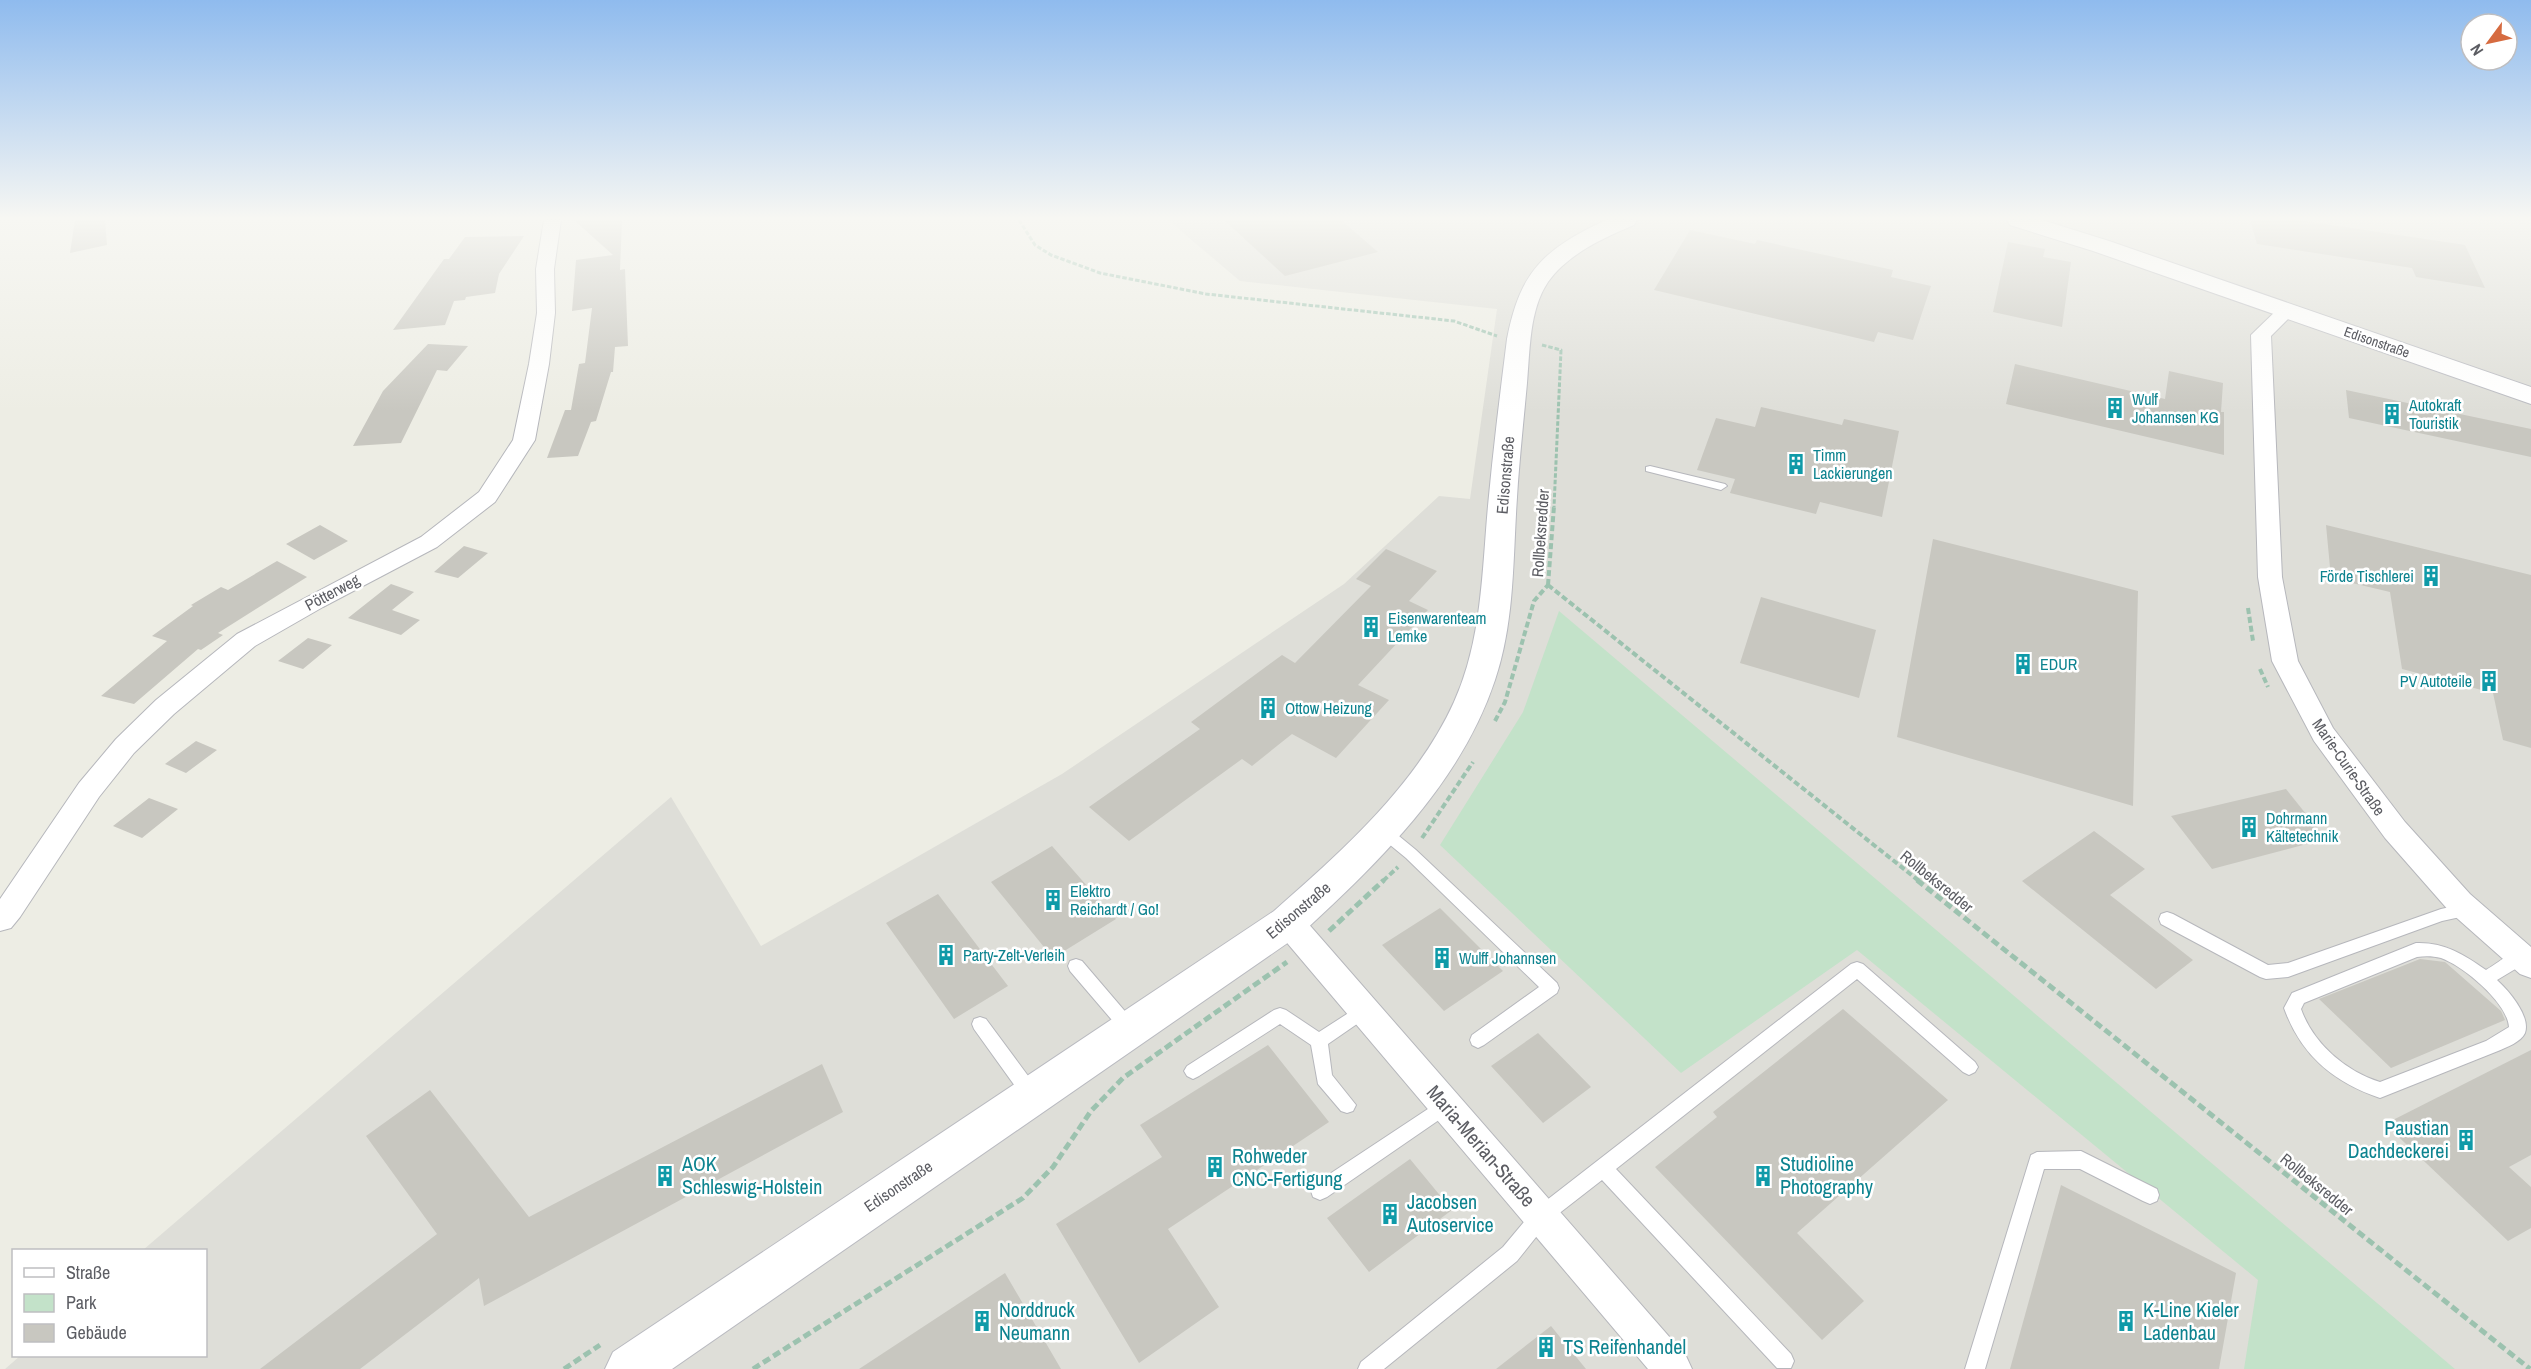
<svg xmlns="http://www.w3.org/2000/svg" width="2531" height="1369" font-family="'Archivo Narrow',sans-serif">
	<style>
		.industrial { fill: #deded8 }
		.green { fill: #c3e2c9 }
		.building { fill: #c8c7c0 }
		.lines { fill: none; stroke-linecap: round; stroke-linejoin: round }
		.lane-casing { stroke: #b6b7bc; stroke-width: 2 }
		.street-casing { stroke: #b6b7bc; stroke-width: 2 }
		.secondary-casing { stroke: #b9bac0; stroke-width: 2 }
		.path-far2 { stroke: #9cc2af; stroke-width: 3; stroke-dasharray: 4.5 2; stroke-linecap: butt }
		.path-far1 { stroke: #9cc2af; stroke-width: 4; stroke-dasharray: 6 3; stroke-linecap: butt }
		.path { stroke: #9cc2af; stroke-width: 5; stroke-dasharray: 8 4; stroke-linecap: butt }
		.lane { fill: #fff; fill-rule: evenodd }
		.street { fill: #fff; fill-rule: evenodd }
		.secondary { fill: #fff; fill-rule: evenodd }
		.labels { text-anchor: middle; stroke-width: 5; stroke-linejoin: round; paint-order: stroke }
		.far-street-label { font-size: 14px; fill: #5c5d63; stroke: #fff }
		.culture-label { font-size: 16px; fill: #0d838f; stroke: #fff; text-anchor: start }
		.street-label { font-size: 16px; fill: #5c5d63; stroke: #fff }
		.near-culture-label { font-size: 20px; fill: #0d838f; stroke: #fff; text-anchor: start }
		.near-street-label { font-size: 20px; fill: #5c5d63; stroke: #fff }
	</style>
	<rect width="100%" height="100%" fill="#edede4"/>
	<path class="industrial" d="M1168,220H2531V1369H5L20,1356H206V1250H143L671,797L761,946L1062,774L1344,584L1439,496L1470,499L1497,309L1240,281Z"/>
	<path class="green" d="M1559,611L2455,1369H2244L2258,1280L1857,950L1681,1073L1440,845L1523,712Z"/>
	<path class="building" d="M75,220H105L107,245L70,253Z
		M574,220H622L620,270L625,269L628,346L615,347L613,372H611L596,421L591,422L578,456L547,458L565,410H571L579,364L585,363L592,308L572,311L576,260L613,255Z
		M1224,220H1341L1378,252L1285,276Z
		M2250,220H2298L2465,245L2485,288L2416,277L2412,268L2257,244Z
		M1690,230L1755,244L1757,240L1893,270L1891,277L1931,286L1913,340L1878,332L1874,342L1654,290Z
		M524,236L499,274L495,293L466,297L465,300L454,301L445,325L393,330L444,259H449L465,237Z
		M2008,242L2045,249L2043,257L2071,262L2062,327L1993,312Z
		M428,344L468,346L447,371L437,370L401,443L353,446L383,391Z
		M2015,364L2165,399L2169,371L2223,383L2221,412H2224V455L2006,404Z
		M2346,390L2531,429V457L2349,418Z
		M1761,407L1842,425L1844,419L1899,431L1882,517L1820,502L1816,514L1730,493L1735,479L1697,470L1716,418L1755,427Z
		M320,525L348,541L314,560L286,544Z
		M2326,525L2531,575V748L2503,740L2493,693L2402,669L2390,592L2331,578Z
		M1933,539L2138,591L2133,806L1897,737Z
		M464,546L488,553L458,578L434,572Z
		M1386,549L1437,571L1409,601L1428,610L1358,685L1389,700L1336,758L1292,734L1252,766L1242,759L1129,841L1089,807L1200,729L1191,722L1282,655L1295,663L1371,586L1356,579Z
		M277,561L307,577L218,633L223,635L201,650L198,649L134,704L101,696L167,641L152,636L193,606L191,605L221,587L228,590Z
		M391,584L414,592L392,610L420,620L401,635L348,618Z
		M1761,597L1876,630L1859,698L1740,663Z
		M308,638L332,645L303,669L278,661Z
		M196,741L217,750L186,773L165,764Z
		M2286,789L2326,839L2212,869L2171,816Z
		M149,798L178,809L142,838L113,826Z
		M2094,831L2145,869L2110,895L2193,960L2156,989L2022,881Z
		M1052,846L1116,919L1053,958L991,882Z
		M938,894L1008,986L954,1019L886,923Z
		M1440,908L1503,971L1444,1011L1382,945Z
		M2420,959L2445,962L2501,1011L2505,1020L2391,1068L2319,999Z
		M1843,1009L1948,1100L1797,1233L1864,1301L1822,1340L1655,1167L1717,1117L1713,1112Z
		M1538,1033L1591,1087L1543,1123L1491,1066Z
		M1268,1045L1329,1122L1168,1229L1219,1307L1139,1363L1056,1224L1162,1157L1140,1125Z
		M2531,1050V1155L2509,1167L2531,1187V1228L2508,1241L2385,1124Z
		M822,1064L843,1112L484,1306L479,1278L360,1369H260L437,1234L366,1136L430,1090L529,1217Z
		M1410,1159L1452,1210L1369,1272L1327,1218Z
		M2061,1185L2236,1273L2219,1369H2010Z
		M1005,1273L1061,1369H859Z
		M1551,1326L1586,1369H1496Z"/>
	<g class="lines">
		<defs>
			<path id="lane" d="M1650,466L1725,484L1727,486L1721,490L1646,471V467Z
				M1383,825L1388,827L1416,850L1557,983L1559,988L1557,993L1484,1045L1478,1048L1472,1045L1470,1040L1472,1035L1539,987L1406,858L1378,835L1376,831L1378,827Z
				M2468,903L2474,904L2476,909L2474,914L2442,921L2288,977L2266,979L2260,977L2161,924L2159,919L2161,914L2167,912L2173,914L2268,965L2288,963L2441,909Z
				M2416,943C2444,942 2463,954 2486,970C2497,964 2514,948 2527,952L2529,957L2527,962L2497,980C2508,990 2531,1016 2525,1033C2521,1042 2507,1047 2498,1051L2380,1098C2333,1082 2301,1055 2284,1008L2292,993ZM2417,957C2425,956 2433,956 2441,958C2463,966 2507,1002 2509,1027L2486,1041L2380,1082C2345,1071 2313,1043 2301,1009L2304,1003Z
				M1076,959L1082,961L1135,1023L1137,1028L1135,1033L1129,1035L1123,1033L1070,971L1068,966L1070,961Z
				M1857,962L1863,964L1975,1062L1978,1067L1975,1072L1969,1075L1963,1072L1857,979L1616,1169L1791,1354L1794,1361L1791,1368H1777L1602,1180L1548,1222L1517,1261L1384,1369H1358L1361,1362L1503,1247L1534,1210L1851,964Z
				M1364,1003L1370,1005L1372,1010L1370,1015L1328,1044L1332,1075L1356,1105L1353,1111L1347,1113L1341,1111L1318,1084L1311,1045L1280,1024L1199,1076L1193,1079L1187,1076L1184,1071L1187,1066L1274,1010L1280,1008L1286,1010L1319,1032Z
				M980,1017L986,1019L1037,1088L1040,1094L1037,1100L1031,1102L1025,1100L974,1029L972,1024L974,1019Z
				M1446,1097L1452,1099L1455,1105L1452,1111L1327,1197L1320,1200L1313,1197L1311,1191L1313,1185Z
				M2081,1151L2157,1189L2159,1195L2157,1201L2150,1204L2143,1201L2080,1169H2044L1985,1369H1965L2031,1155L2037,1152Z"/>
			<path id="street" d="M544,220H561L554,269L555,313L549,364L535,440L495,502L437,547L323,607L255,646L174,714L134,753L99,797L20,917L11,928L0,931V899L79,783L116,739L156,700L237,634L421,537L479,492L513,440L529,364L537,313L536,269Z
				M2287,305L2294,307L2296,311L2271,336L2282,577L2298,661L2333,728L2405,822L2470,894L2531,947V978L2520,974L2450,912L2385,838L2314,741L2272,661L2258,577L2251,335L2280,307Z
				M1288,910L1299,913L1686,1356L1692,1369H1648L1277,931L1273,922L1277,913Z"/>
			<path id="secondary" d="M1606,220H1637L1634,225C1603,238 1568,254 1548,282C1529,310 1530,351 1527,383C1523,427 1518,471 1516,514C1513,570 1513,627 1495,680C1461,783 1379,862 1302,933L672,1369H605L613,1352L1274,911C1342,851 1416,786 1454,702C1482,640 1482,572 1488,506C1493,450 1500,395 1507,339C1520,271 1544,249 1606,220Z
				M2007,220H2042L2109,241L2531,387V404L2093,251L2010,225Z"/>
		</defs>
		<use href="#lane" class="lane-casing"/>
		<use href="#street" class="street-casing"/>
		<use href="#secondary" class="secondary-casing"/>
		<path class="path-far2" d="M1019,220L1035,245L1051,255L1100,273L1206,294L1454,321L1497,336
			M1542,345L1561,350L1554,507"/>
		<path class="path-far1" d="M1548,585L1554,506
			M1548,585L1919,881
			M2248,608L2253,641
			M2260,669L2268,687
			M1495,721L1505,702L1534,601L1548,585
			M1422,838L1473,762
			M1383,881L1398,867"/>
		<path class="path" d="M1917,880L2530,1369
			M1329,931L1384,880
			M564,1369L600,1345
			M753,1369L1023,1198L1053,1167L1091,1111L1123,1078L1287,962"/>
		<use href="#lane" class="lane"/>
		<use href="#street" class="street"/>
		<use href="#secondary" class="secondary"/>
	</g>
	<linearGradient id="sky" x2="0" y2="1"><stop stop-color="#8fbbee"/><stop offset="0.53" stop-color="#f7f7f3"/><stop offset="1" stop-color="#f7f7f3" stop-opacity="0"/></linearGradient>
	<rect width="2531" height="412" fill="url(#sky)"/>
	<defs>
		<symbol id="building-bare" viewBox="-9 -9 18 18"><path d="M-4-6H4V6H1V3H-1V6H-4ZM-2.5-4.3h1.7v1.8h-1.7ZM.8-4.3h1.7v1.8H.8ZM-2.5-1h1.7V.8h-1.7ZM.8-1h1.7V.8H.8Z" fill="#0f9aa8" stroke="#fff" stroke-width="2.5" paint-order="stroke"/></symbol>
	</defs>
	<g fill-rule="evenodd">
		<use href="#building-bare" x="2100" y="393" width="30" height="30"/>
		<use href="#building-bare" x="2377" y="399" width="30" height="30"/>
		<use href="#building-bare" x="1781" y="449" width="30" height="30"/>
		<use href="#building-bare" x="2416" y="561" width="30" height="30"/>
		<use href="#building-bare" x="1356" y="612" width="30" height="30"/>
		<use href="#building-bare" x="2008" y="649" width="30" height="30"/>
		<use href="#building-bare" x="2474" y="666" width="30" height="30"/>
		<use href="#building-bare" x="1253" y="693" width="30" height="30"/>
		<use href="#building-bare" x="2234" y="812" width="30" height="30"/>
		<use href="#building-bare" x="1038" y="885" width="30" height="30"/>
		<use href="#building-bare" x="931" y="940" width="30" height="30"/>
		<use href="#building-bare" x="1427" y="943" width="30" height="30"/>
		<use href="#building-bare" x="2451" y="1125" width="30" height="30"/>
		<use href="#building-bare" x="1200" y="1152" width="30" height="30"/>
		<use href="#building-bare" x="650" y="1161" width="30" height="30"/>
		<use href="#building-bare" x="1748" y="1161" width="30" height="30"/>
		<use href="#building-bare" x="1375" y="1199" width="30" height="30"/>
		<use href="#building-bare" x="967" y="1306" width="30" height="30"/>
		<use href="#building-bare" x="2111" y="1306" width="30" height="30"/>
		<use href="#building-bare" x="1531" y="1332" width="30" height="30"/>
	</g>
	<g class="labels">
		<g class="far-street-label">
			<text transform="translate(2377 342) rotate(19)" y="5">Edisonstraße</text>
		</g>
		<g class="culture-label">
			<text x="2132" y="405">Wulf<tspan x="2132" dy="18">Johannsen KG</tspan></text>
			<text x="2409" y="411">Autokraft<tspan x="2409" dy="18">Touristik</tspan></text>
			<text x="1813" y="461">Timm<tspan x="1813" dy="18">Lackierungen</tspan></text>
			<text x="2414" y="582" text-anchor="end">Förde Tischlerei</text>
			<text x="1388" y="624">Eisenwarenteam<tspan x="1388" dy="18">Lemke</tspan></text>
			<text x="2040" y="670">EDUR</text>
			<text x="2472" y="687" text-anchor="end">PV Autoteile</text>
			<text x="1285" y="714">Ottow Heizung</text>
			<text x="2266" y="824">Dohrmann<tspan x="2266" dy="18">Kältetechnik</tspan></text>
			<text x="1070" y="897">Elektro<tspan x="1070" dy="18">Reichardt / Go!</tspan></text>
			<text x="963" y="961">Party-Zelt-Verleih</text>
			<text x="1459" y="964">Wulff Johannsen</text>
		</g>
		<g class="street-label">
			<text transform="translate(1505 475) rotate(-85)" y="6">Edisonstraße</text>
			<text transform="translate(1540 533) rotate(-86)" y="6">Rollbeksredder</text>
			<text transform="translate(332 592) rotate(-28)" y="6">Pötterweg</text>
			<text transform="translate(2349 767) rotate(55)" y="6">Marie-Curie-Straße</text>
			<text transform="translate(1937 881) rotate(39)" y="6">Rollbeksredder</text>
			<text transform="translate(1298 910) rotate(-40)" y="6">Edisonstraße</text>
			<text transform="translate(2317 1184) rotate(39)" y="6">Rollbeksredder</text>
			<text transform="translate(898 1186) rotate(-34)" y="6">Edisonstraße</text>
		</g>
		<g class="near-culture-label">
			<text x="2449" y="1135" text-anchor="end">Paustian<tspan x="2449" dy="23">Dachdeckerei</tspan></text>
			<text x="1232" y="1163">Rohweder<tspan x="1232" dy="23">CNC-Fertigung</tspan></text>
			<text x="682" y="1171">AOK<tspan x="682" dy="23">Schleswig-Holstein</tspan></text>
			<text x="1780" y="1171">Studioline<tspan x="1780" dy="23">Photography</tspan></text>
			<text x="1407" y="1209">Jacobsen<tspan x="1407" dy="23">Autoservice</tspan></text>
			<text x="999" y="1317">Norddruck<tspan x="999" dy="23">Neumann</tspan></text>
			<text x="2143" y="1317">K-Line Kieler<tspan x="2143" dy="23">Ladenbau</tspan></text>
			<text x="1563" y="1354">TS Reifenhandel</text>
		</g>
		<g class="near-street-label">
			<text transform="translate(1481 1146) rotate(49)" y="7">Maria-Merian-Straße</text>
		</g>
	</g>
	<rect x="12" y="1249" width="195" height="108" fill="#ffffff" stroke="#bebec1" stroke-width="1.5"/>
	<rect x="24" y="1268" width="30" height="9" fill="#ffffff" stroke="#bebec1" stroke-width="1.5"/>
	<text x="66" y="1279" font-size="18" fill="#5c5d63">Straße</text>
	<rect x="24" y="1294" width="30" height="18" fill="#c3e2c9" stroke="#bebec1" stroke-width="1.5"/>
	<text x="66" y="1309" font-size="18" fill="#5c5d63">Park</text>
	<rect x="24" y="1324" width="30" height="18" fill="#c8c7c0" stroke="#bebec1" stroke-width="1.5"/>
	<text x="66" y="1339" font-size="18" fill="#5c5d63">Gebäude</text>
	<g transform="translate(2489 42) rotate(237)"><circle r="28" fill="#ffffff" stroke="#bebec1" stroke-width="1.5"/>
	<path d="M0-4.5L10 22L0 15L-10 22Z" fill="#d66b40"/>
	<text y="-9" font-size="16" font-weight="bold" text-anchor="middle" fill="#5c5d63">N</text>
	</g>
</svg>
